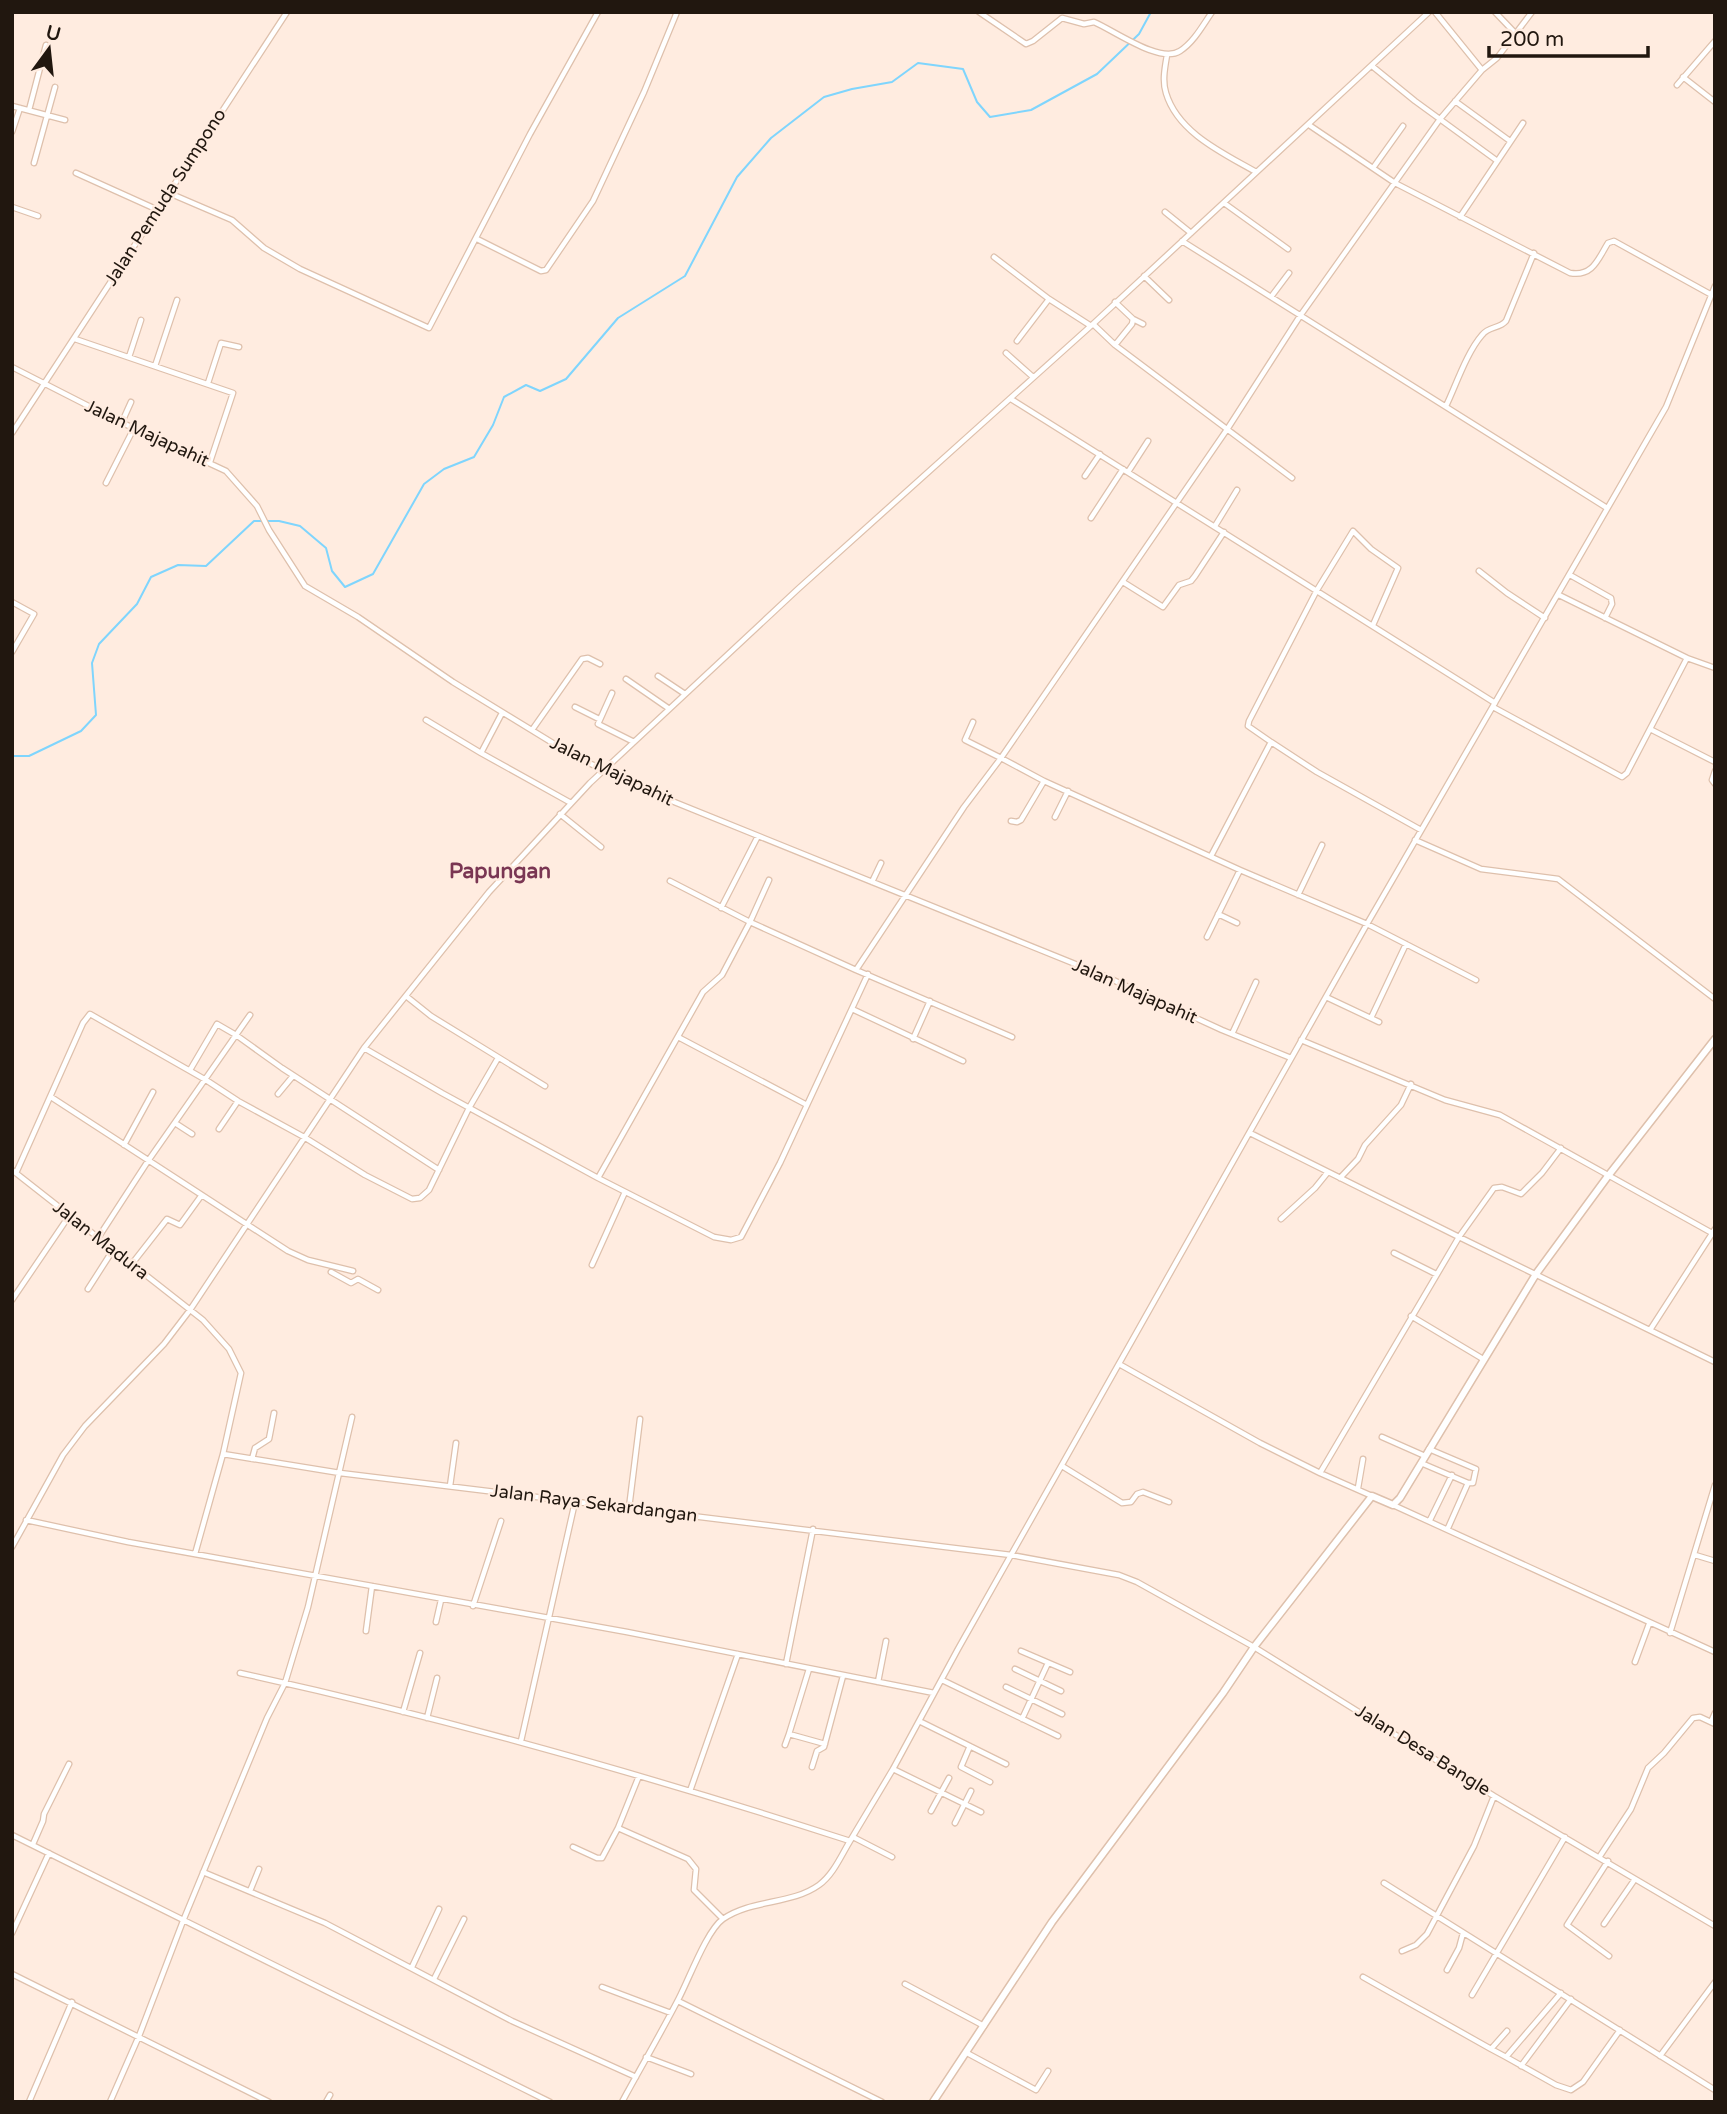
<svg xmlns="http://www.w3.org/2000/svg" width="1727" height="2114" font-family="'Varela Round',sans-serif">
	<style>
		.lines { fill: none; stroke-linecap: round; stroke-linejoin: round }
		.stream { stroke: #7fd5fd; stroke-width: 2 }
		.minor-casing { stroke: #dec0ac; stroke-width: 7 }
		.tertiary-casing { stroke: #dec0ac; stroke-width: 9 }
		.minor { stroke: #fff; stroke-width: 4.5 }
		.tertiary { stroke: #fff; stroke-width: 6 }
		.labels { text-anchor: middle; stroke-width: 5; stroke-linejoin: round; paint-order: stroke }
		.street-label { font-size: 18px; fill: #21170f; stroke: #ffece0 }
		.quarter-label { font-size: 21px; font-weight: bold; fill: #7a3653; stroke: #ffece0 }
	</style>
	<rect width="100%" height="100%" fill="#ffece0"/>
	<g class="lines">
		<path class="stream" d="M12,756H29L81,731L96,715L92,663L99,644L137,604L151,577L178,565L206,566L254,521H279L300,526L326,548L332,571L345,587L373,574L424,484L444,469L474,457L493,425L504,397L526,385L540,391L566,379L618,318L685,276L737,177L771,138L824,97L852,89L892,82L918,63L963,69L977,102L990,117L1031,110L1097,74L1139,34L1151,12"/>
		<defs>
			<path id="minor" d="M979,12L1026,44L1033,41L1062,18L1084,24L1094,22C1115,31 1160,64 1180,51C1194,42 1203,25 1212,12
				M1495,12L1516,34
				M1167,55C1165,67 1162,81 1166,93C1178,133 1223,153 1256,172
				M1372,66L1415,101L1496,160
				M1482,70L1497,58L1532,12
				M1683,77L1715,102
				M1677,85L1715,41
				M1455,101L1510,141
				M12,106L65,120
				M29,110L46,45
				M1309,125L1395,183L1570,273C1593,277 1598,259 1608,243L1614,241L1710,294
				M12,132L20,108
				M34,163L55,87
				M1373,168L1403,126
				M76,173L158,210
				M169,193L232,220L264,248L300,269L429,328L530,134L598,12
				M1224,203L1288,249
				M12,207L38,216
				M1165,212L1191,233
				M1460,217L1523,123
				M477,239L541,271L546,270L593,201L644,92L677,12
				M1182,241L1607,508
				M994,257L1049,299L1091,326
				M1144,276L1169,300
				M1271,297L1289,273
				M1133,319L1143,324
				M1093,324L1115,345L1292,478
				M75,339L233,393L210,462
				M1017,341L1049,299
				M1115,345L1132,324L1133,319L1115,302
				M1006,353L1033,377
				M129,357L141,320
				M155,366L177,300
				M12,367L114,419L226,471L257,506L269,530L305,586L358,617L453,682L574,756L657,795L1100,974L1222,1030L1291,1058
				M208,383L221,343L239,347
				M1011,399L1495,703
				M1446,406C1456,385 1467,352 1482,335C1489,326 1499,329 1506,321L1534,253
				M122,422L131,402
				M12,433L287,12
				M1128,472L1148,441
				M1085,476L1100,454
				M106,483L134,428
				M1091,518L1123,469
				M1215,526L1237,490
				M1479,571L1507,593L1545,618
				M1570,575L1611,598L1612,604L1605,618
				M1123,582L1163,607L1179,585L1191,581L1195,576L1224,532
				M12,602L34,614L12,652
				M1687,658L1715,668
				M658,676L685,694
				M626,679L668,708
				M612,693L598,724L634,742
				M575,707L599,719
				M1493,707L1622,777L1627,773L1687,658L1559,595
				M502,713L481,753L571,803
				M426,720L481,753
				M973,722L965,740L1001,758L1228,428L1300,316L1440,119L1482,70L1435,12
				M1650,729L1715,762
				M532,730L582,659L588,658L600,664
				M1271,742L1248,726L1249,721L1317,590L1353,531L1371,549L1398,568L1373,625
				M1715,771L1712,780L1715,784
				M560,814L601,847
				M1055,817L1068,791
				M1011,821L1017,822L1021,820L1044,781
				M1415,840L1481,869L1558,879L1715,999
				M1211,856L1271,742L1317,772L1421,830
				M670,881L750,922L769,880
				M872,882L881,863
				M1298,895L1322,845
				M721,908L758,836
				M1218,914L1237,923
				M1207,937L1240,870
				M856,970L1012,1037
				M406,996L431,1016L545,1086
				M1326,997L1379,1022
				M852,1009L963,1061
				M1371,1018L1406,944
				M1232,1034L1256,982
				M678,1037L807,1105
				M913,1039L930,1001
				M1301,1040L1445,1100L1500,1115L1712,1233
				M364,1048L442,1093L598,1178L703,992L722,975L750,922L856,970L964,807L1001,758L1044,781L1240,870L1367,924L1476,980
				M190,1070L217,1024L236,1035L250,1015
				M278,1094L293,1076
				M51,1097L288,1251L308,1260L353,1271
				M175,1123L192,1134
				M219,1129L238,1101
				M1250,1133L1459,1237L1494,1188L1502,1187L1521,1194L1542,1173L1561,1148
				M124,1145L153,1092
				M12,1170L203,1320L229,1349L241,1373L223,1454L340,1473L1011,1555L1119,1575L1137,1582L1254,1647L1494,1796L1715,1926
				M16,1173L83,1023L90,1014L206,1080L238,1101L304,1137L365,1175L412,1199L420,1198L429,1190L469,1108L498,1058
				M598,1178L714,1237L731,1240L741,1237L780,1163L868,974
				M1340,1178L1358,1159L1365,1145L1401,1105L1411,1084
				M1281,1219L1315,1188L1328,1172
				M98,1238L148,1161L236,1035L282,1068L439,1170
				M1394,1253L1436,1274
				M131,1265L167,1219L180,1225L201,1196
				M592,1265L625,1192
				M331,1272L351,1283L358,1279L378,1290
				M88,1289L113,1250
				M12,1300L69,1216
				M1411,1316L1483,1359
				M1650,1330L1715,1229
				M1119,1364L1260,1443L1320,1473
				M1382,1437L1425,1456
				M252,1459L255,1448L269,1439L274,1413
				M1421,1463L1468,1483H1473L1476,1469L1429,1449
				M1062,1466L1122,1503L1131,1502L1137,1494L1143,1492L1169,1502
				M450,1486L456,1443
				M1358,1488L1363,1459
				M1372,1496L1320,1473L1459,1237L1715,1362
				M1393,1505L1715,1652
				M629,1508L640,1419
				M26,1520L128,1542L627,1632L934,1693
				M1430,1520L1452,1475
				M1448,1528L1468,1483
				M12,1547L63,1455L85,1426L164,1344L190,1310L364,1048L489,892L590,783L798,589L1093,324L1429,12
				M195,1554L223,1454
				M1695,1555L1715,1561
				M473,1606L501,1521
				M436,1622L441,1600
				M366,1631L372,1586
				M1670,1633L1715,1485
				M1021,1651L1070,1672
				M1635,1662L1649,1624
				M786,1664L813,1529
				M809,1669L789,1734L825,1744
				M1015,1669L1061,1691
				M240,1673C446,1718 649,1776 850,1841L893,1769L958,1649L1367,924L1666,407L1715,286
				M942,1680L1058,1736
				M878,1682L886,1641
				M1006,1687L1062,1714
				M403,1712L420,1653
				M427,1718L437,1678
				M1022,1719L1048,1663
				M919,1721L1006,1764
				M1711,1722L1715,1713
				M521,1741L575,1502
				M785,1745L789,1734
				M970,1746L961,1767L990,1782
				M812,1767L817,1751L824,1747L843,1676
				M893,1769L981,1812
				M639,1776L618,1828L688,1859L696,1869L694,1890L723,1919
				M690,1791L738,1654
				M931,1811L949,1778
				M955,1823L971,1791
				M12,1835L550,2102
				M853,1837L892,1857
				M33,1844L43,1821L44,1814L69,1764
				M573,1847L597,1858H602L618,1828
				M1600,1856L1631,1809L1648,1768L1664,1753L1693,1718L1700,1717L1715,1724
				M1608,1861L1567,1925L1609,1956
				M203,1872L325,1923L512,2021L636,2077
				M1384,1883L1715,2090
				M250,1891L259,1869
				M1604,1924L1635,1879
				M12,1933L49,1853
				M1402,1951L1416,1945L1427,1934L1474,1846L1494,1796
				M412,1967L439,1909
				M1447,1970L1459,1948L1463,1933
				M12,1974L269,2102
				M1363,1977L1491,2049
				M434,1979L464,1919
				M905,1984L984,2026
				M602,1987L671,2013
				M1472,1995L1565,1837
				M678,2001L882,2102
				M1507,2031L1491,2049L1506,2057L1561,1993
				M967,2053L1036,2090L1048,2071
				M1660,2056L1715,1982
				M646,2057L691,2074
				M1506,2057L1556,2085L1571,2090L1583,2082L1620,2030
				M1521,2066L1571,1999
				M29,2102L72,2002
				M110,2102L139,2036L183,1921L267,1718L285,1683L308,1607L352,1417
				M326,2102L330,2095
				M622,2102C641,2067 661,2033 679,1998C689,1979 707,1930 723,1919C752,1899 791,1905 819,1885C833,1875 841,1856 850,1841"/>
			<path id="tertiary" d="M933,2102L1052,1922L1223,1693L1254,1647L1372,1496L1393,1505L1400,1498L1536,1274L1608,1176L1715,1039"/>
		</defs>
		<use href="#minor" class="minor-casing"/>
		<use href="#tertiary" class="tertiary-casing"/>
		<use href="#minor" class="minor"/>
		<use href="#tertiary" class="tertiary"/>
	</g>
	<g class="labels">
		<g class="street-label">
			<text transform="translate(165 197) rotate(-57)" y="6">Jalan Pemuda Sumpono</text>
			<text transform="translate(147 433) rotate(25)" y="6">Jalan Majapahit</text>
			<text transform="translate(612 771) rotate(26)" y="6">Jalan Majapahit</text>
			<text transform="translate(1135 991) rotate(24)" y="6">Jalan Majapahit</text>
			<text transform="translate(101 1240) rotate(38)" y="6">Jalan Madura</text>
			<text transform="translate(594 1503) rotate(7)" y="6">Jalan Raya Sekardangan</text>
			<text transform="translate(1423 1750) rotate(32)" y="6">Jalan Desa Bangle</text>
		</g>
		<g class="quarter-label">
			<text x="500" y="878">Papungan</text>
		</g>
	</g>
	<rect width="1727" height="2114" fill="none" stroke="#21170f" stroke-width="28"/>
	<g transform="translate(49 49) rotate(15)" stroke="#ffece0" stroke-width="5" paint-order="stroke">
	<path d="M0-5L12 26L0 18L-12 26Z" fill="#21170f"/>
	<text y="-10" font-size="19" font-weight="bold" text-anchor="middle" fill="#21170f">U</text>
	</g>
	<path d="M1489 46v10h159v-10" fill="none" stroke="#21170f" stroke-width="3.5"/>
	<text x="1500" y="46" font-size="21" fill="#21170f" stroke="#ffece0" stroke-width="5" paint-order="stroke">200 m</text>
</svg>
